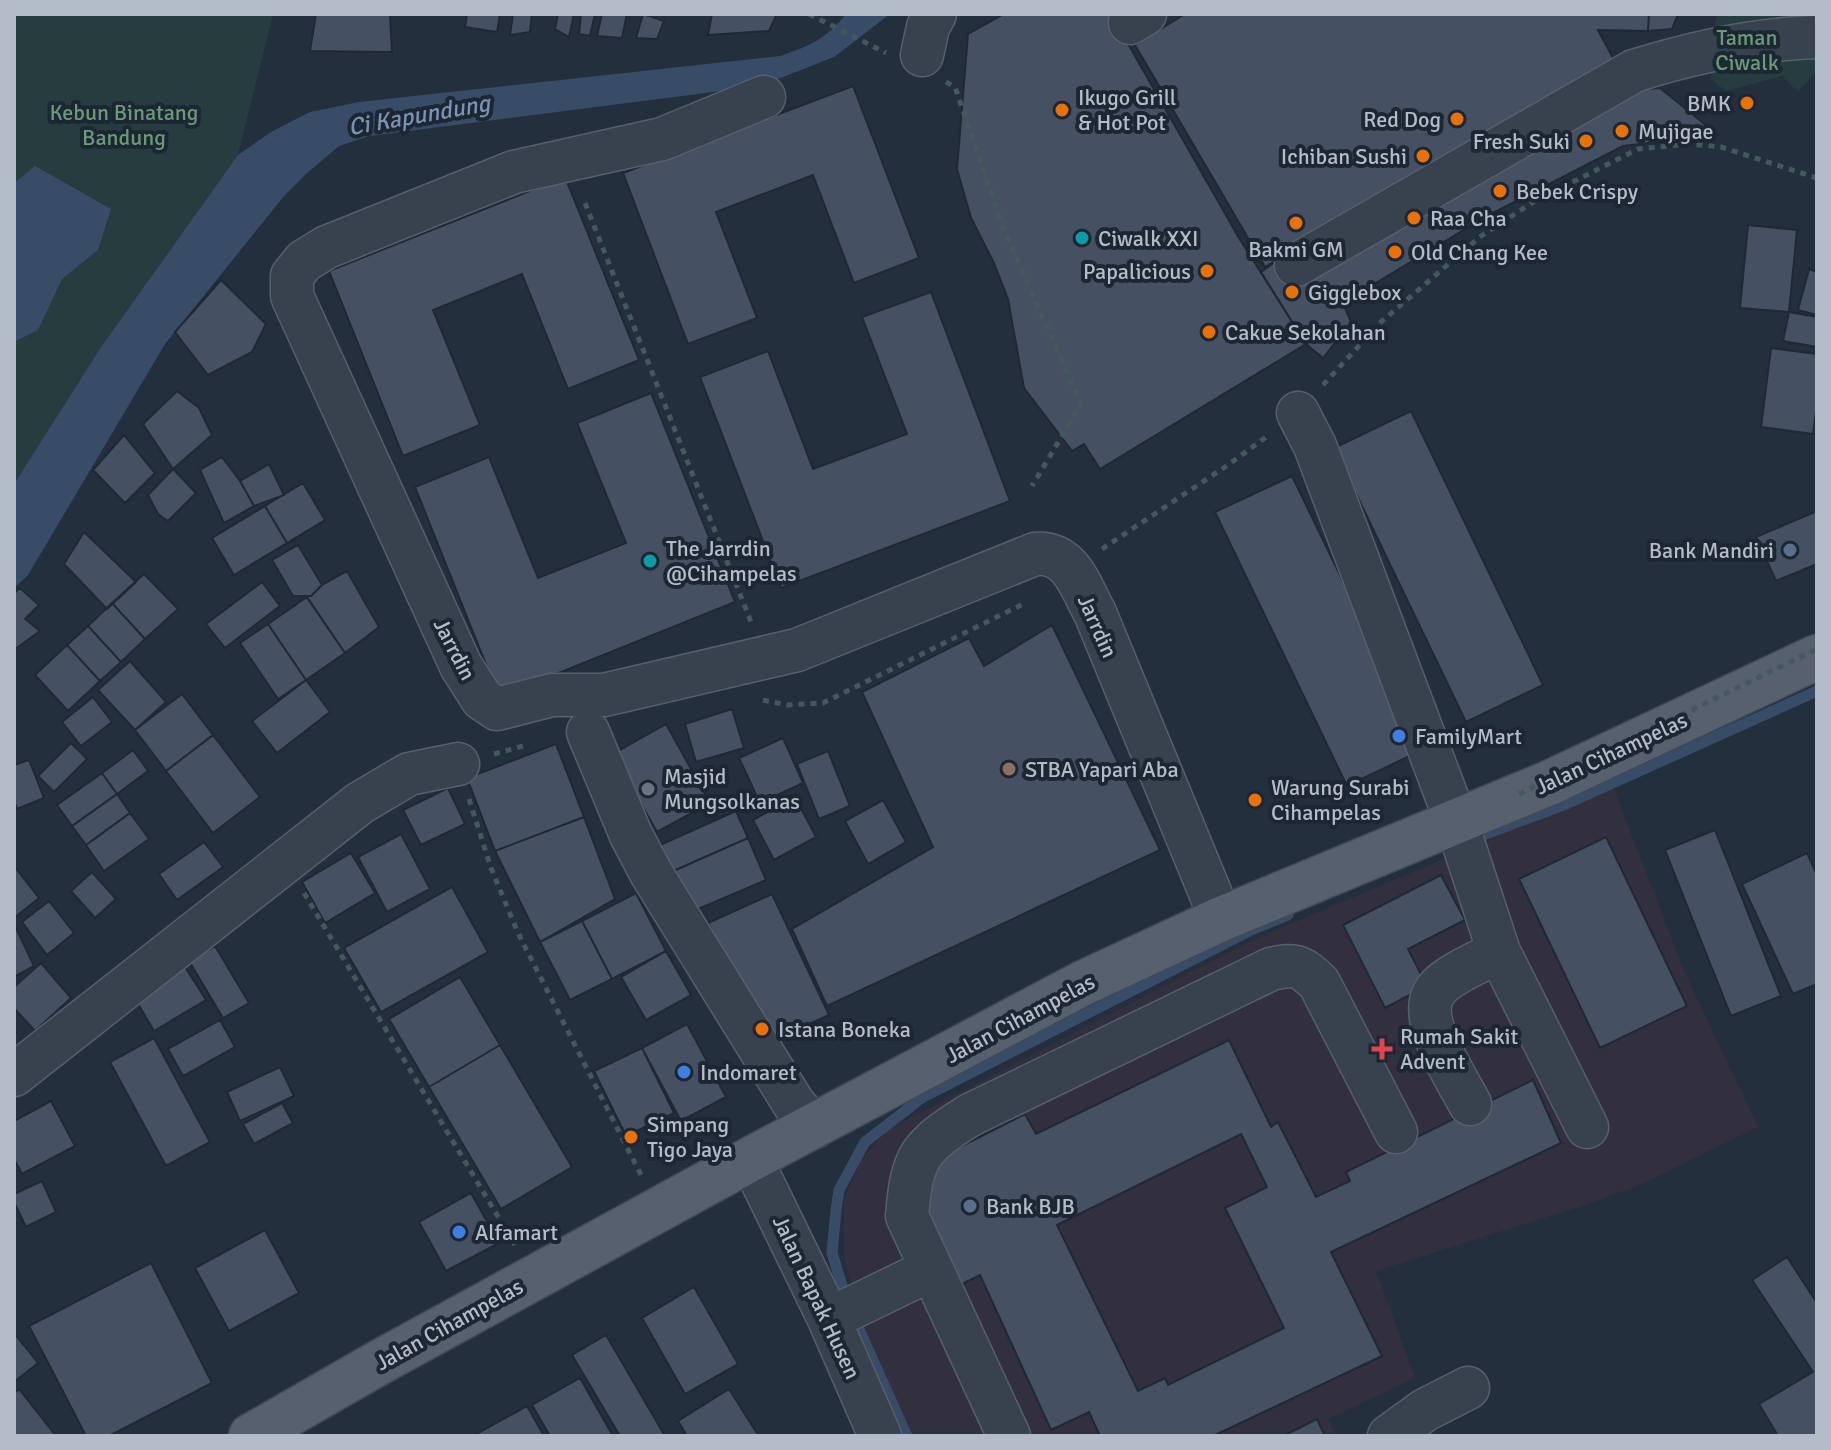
<svg xmlns="http://www.w3.org/2000/svg" width="1831" height="1450" font-family="Signika,sans-serif">
	<style>
		.medical { fill: #32303f }
		.green { fill: #263c3f }
		.water { fill: #394c67 }
		.lines { fill: none; stroke-linecap: round; stroke-linejoin: round }
		.stream { stroke: #394c67; stroke-width: 11 }
		.building { fill: #455162; stroke: #1f2835; stroke-width: 2; fill-rule: evenodd }
		.minor-casing { stroke: #565f6c; stroke-width: 45 }
		.major-casing { stroke: #414a57; stroke-width: 47 }
		.path { stroke: #44595c; stroke-width: 5; stroke-dasharray: 6 6; stroke-linecap: butt }
		.minor { stroke: #38414e; stroke-width: 42 }
		.major { stroke: #56606e; stroke-width: 44 }
		.path-bridge { stroke: #44595c; stroke-width: 5; stroke-dasharray: 6 6; stroke-linecap: butt }
		.food-dot { fill: #e8710a; stroke: #1d2633; stroke-width: 3 }
		.culture-dot { fill: #0f9aa8; stroke: #1d2633; stroke-width: 3 }
		.service-dot { fill: #5c6f8a; stroke: #1d2633; stroke-width: 3 }
		.shop-dot { fill: #3f7fe0; stroke: #1d2633; stroke-width: 3 }
		.education-dot { fill: #8d6e63; stroke: #1d2633; stroke-width: 3 }
		.worship-dot { fill: #6b7280; stroke: #1d2633; stroke-width: 3 }
		.health-dot { fill: #e0444e; stroke: #1d2633; stroke-width: 3 }
		.labels { text-anchor: middle; stroke-width: 8; stroke-linejoin: round; paint-order: stroke }
		.park-label { font-size: 22px; fill: #6b9a76; stroke: #1d2633 }
		.poi-label { font-size: 22px; fill: #b4bcc9; stroke: #1d2633; text-anchor: start }
		.street-label { font-size: 22px; fill: #b4bcc9; stroke: #1d2633 }
		.water-label { font-size: 24px; font-style: italic; fill: #7c92b1; stroke: #1d2633 }
	</style>
	<rect width="100%" height="100%" fill="#242f3e"/>
	<path class="medical" d="M1613,787L1684,971L1758,1127L1642,1184L1588,1204L1376,1271L1415,1378L1328,1419L1336,1436H913L863,1327L844,1256V1200L861,1160L887,1130L1255,939Z"/>
	<path class="green" d="M14,14H273L238,155L101,347L14,484Z
		M1717,14H1817V71L1798,92L1782,76L1726,91L1711,79L1710,57Z"/>
	<path class="water" d="M846,14H890L834,57L760,86L369,136L339,146L306,174L284,196L165,344L28,575L14,588V484L101,347L238,155L271,132L310,112L359,102L780,56C808,47 828,38 846,14Z
		M35,166L111,209L98,250L62,279L38,330L14,342V183Z"/>
	<g class="lines">
		<path class="stream" d="M1470,840L1566,804L1817,691
			M847,1302L832,1253L836,1210L839,1190L865,1142L923,1097L1249,931L1288,915
			M853,1316L907,1436"/>
	</g>
	<path class="building" d="M316,14H390L392,52L310,51Z
		M467,14H500L497,32L465,27Z
		M513,14H532L530,32L510,35Z
		M558,14H574L569,37L555,29Z
		M581,14H595L590,36L579,34Z
		M602,14H627L622,38L597,36Z
		M643,14L664,21L657,39L636,38Z
		M712,14H777L769,31L708,35Z
		M1004,14H1111L1239,238L1306,344L1100,469L1084,444L1072,451L1024,388L1008,299L993,261L971,218L957,169L968,34Z
		M1185,14H1649L1648,31L1598,30L1614,60L1265,267L1135,45Z
		M1649,14H1678L1672,29L1648,31Z
		M853,86L919,258L854,283L813,175L716,212L757,318L688,344L623,173Z
		M1660,88L1718,135L1623,146L1485,217L1343,303L1351,322L1323,358L1306,344L1261,272L1285,255L1617,91Z
		M565,177L639,360L568,389L522,274L433,310L480,425L403,456L329,271Z
		M1748,225L1797,230L1789,312L1740,308Z
		M1809,269L1817,272V315L1798,310Z
		M221,280L266,324L252,352L208,375L175,332Z
		M931,292L1010,501L781,588L700,377L768,351L813,469L907,434L862,317Z
		M1789,312L1817,317V347L1783,341Z
		M1771,348L1817,354V403L1813,434L1761,427Z
		M177,391L199,408L212,435L173,469L143,424Z
		M651,393L735,602L499,697L415,487L489,457L538,578L626,543L577,423Z
		M1411,411L1543,685L1466,722L1334,448Z
		M124,435L155,473L125,503L93,470Z
		M222,457L240,481L254,506L224,523L200,470Z
		M269,464L284,495L254,506L240,481Z
		M173,469L196,493L168,521L158,514L148,495Z
		M1292,476L1424,749L1347,786L1215,512Z
		M303,483L325,520L287,543L265,506Z
		M265,506L287,543L234,575L212,538Z
		M1817,511V564L1776,581L1756,537Z
		M84,532L136,582L107,609L64,564Z
		M298,545L322,585L311,596H293L272,560Z
		M347,571L379,627L345,653L306,596H311L322,585Z
		M144,574L178,609L145,639L112,603Z
		M262,582L280,606L225,648L206,624Z
		M20,588L39,605L25,619L40,631L14,650V593Z
		M307,597L345,653L306,680L268,624Z
		M112,603L145,639L121,662L88,626Z
		M268,624L306,680L278,699L240,643Z
		M1052,625L1160,850L827,1006L792,929L933,847L862,692L969,638L984,666Z
		M88,626L121,662L100,681L67,645Z
		M67,645L100,681L68,711L35,675Z
		M130,661L166,702L135,730L98,690Z
		M306,680L330,712L277,753L252,721Z
		M182,694L213,735L166,771L135,730Z
		M93,697L112,722L81,746L62,722Z
		M732,709L744,748L696,762L685,724Z
		M666,724L710,803L657,832L613,754Z
		M213,735L260,797L213,833L166,771Z
		M783,738L803,783L760,803L739,758Z
		M71,743L87,759L54,792L38,776Z
		M556,744L584,817L495,851L467,778Z
		M133,750L148,771L117,794L102,773Z
		M828,751L850,806L819,819L797,764Z
		M29,760L44,798L17,809L14,801V765Z
		M102,773L117,794L72,826L57,805Z
		M448,788L465,824L421,845L403,810Z
		M117,794L130,813L86,845L72,826Z
		M795,797L816,837L774,860L753,820Z
		M883,800L906,842L868,864L845,821Z
		M736,811L748,838L671,872L660,845Z
		M130,813L149,839L104,871L86,845Z
		M584,817L615,899L540,942L495,851Z
		M1715,830L1781,996L1731,1016L1665,850Z
		M401,834L430,889L387,912L358,857Z
		M1606,837L1687,1006L1600,1048L1519,879Z
		M748,838L766,880L689,913L671,872Z
		M204,842L223,867L177,900L159,874Z
		M351,853L375,893L325,923L302,882Z
		M1807,853L1817,875V984L1793,994L1742,884Z
		M14,866L39,898L14,918Z
		M92,872L116,899L95,918L71,891Z
		M1441,875L1465,920L1408,949L1427,986L1385,1008L1343,925Z
		M452,887L488,952L381,1012L344,948Z
		M636,893L666,951L612,979L582,921Z
		M772,894L829,1015L765,1044L708,923Z
		M49,901L74,933L47,955L22,922Z
		M582,921L612,979L570,1000L540,942Z
		M16,928L34,966L14,977V929Z
		M215,946L249,1003L223,1018L189,961Z
		M666,951L691,995L646,1020L621,977Z
		M182,962L206,1000L154,1031L131,992Z
		M41,963L71,998L35,1031L14,1008V987Z
		M460,977L500,1045L429,1087L389,1019Z
		M220,1020L235,1047L183,1076L168,1049Z
		M687,1024L726,1097L681,1121L642,1048Z
		M154,1038L210,1142L166,1166L110,1062Z
		M1229,1040L1271,1127L1278,1122L1316,1197L1350,1181L1346,1172L1533,1080L1561,1143L1331,1252L1382,1356L1213,1436H1100L1089,1412L1051,1430L980,1275L962,1284L918,1199L931,1157L954,1150L1025,1114L1036,1134ZM1241,1134L1267,1187L1225,1208L1284,1328L1168,1385L1165,1378L1138,1391L1057,1225Z
		M500,1045L572,1167L501,1209L429,1087Z
		M642,1048L674,1113L626,1136L594,1071Z
		M280,1067L294,1096L240,1121L227,1092Z
		M51,1101L75,1146L22,1174L14,1159V1121Z
		M282,1103L293,1123L254,1144L243,1124Z
		M42,1181L56,1212L26,1227L14,1202V1194Z
		M471,1193L499,1243L446,1271L419,1222Z
		M265,1230L299,1293L229,1331L195,1268Z
		M1787,1257L1817,1303V1436H1778L1759,1404L1813,1372L1752,1280Z
		M151,1263L212,1383L109,1436H86L29,1326Z
		M694,1287L738,1364L685,1394L642,1318Z
		M14,1333L38,1363L14,1382Z
		M606,1335L665,1436H620L572,1355Z
		M580,1378L613,1436H550L532,1405Z
		M19,1389L56,1436H14V1393Z
		M729,1389L758,1435L687,1436L678,1421Z
		M527,1406L544,1436H473Z
		M1317,1419L1325,1436H1283Z"/>
	<g class="lines">
		<defs>
			<path id="minor" d="M1130,23L1145,14
				M922,55L928,27L935,14
				M764,97L662,139L514,172L327,247L304,261L292,276V296L461,666L482,699L497,709L552,695H604L797,650L1035,554C1071,551 1080,586 1095,613L1221,919
				M1296,265L1634,71C1694,52 1754,39 1817,37
				M1298,413L1315,446L1456,821L1499,952L1587,1127
				M588,732L631,835L651,873L794,1104L814,1127
				M14,1075L360,803L409,774L458,764
				M1470,1104C1457,1079 1415,1017 1436,990C1447,975 1481,961 1499,952
				M751,1159L829,1319L880,1436
				M829,1319L930,1270
				M1009,1436L907,1216C912,1156 919,1147 970,1115L1271,969C1296,963 1301,966 1319,983L1396,1132
				M1389,1436L1425,1410L1468,1388"/>
			<path id="major" d="M251,1436L380,1362L751,1159L1083,983L1221,919L1549,783L1817,657"/>
		</defs>
		<use href="#minor" class="minor-casing"/>
		<use href="#major" class="major-casing"/>
		<path class="path" d="M809,14L886,53
			M946,82L955,87L1002,225L1081,404L1032,486
			M585,203L751,622
			M1323,385L1380,323L1481,236L1535,201L1638,149L1689,144L1721,147L1817,178
			M1102,549L1225,467L1269,435
			M763,700L787,705L823,703L1025,603
			M494,754L523,746
			M469,799L491,868L518,933L641,1175
			M304,893L515,1245"/>
		<use href="#minor" class="minor"/>
		<use href="#major" class="major"/>
		<path class="path-bridge" d="M1519,794L1817,649"/>
	</g>
	<g class="food-dot">
		<circle cx="1747" cy="103" r="8"/>
		<circle cx="1062" cy="110" r="8"/>
		<circle cx="1457" cy="119" r="8"/>
		<circle cx="1622" cy="131" r="8"/>
		<circle cx="1586" cy="141" r="8"/>
		<circle cx="1423" cy="156" r="8"/>
		<circle cx="1500" cy="191" r="8"/>
		<circle cx="1414" cy="218" r="8"/>
		<circle cx="1296" cy="223" r="8"/>
		<circle cx="1395" cy="252" r="8"/>
		<circle cx="1207" cy="271" r="8"/>
		<circle cx="1292" cy="292" r="8"/>
		<circle cx="1209" cy="332" r="8"/>
		<circle cx="1255" cy="800" r="8"/>
		<circle cx="762" cy="1029" r="8"/>
		<circle cx="631" cy="1137" r="8"/>
	</g>
	<g class="culture-dot">
		<circle cx="1082" cy="238" r="8"/>
		<circle cx="650" cy="561" r="8"/>
	</g>
	<g class="service-dot">
		<circle cx="1790" cy="550" r="8"/>
		<circle cx="970" cy="1206" r="8"/>
	</g>
	<g class="shop-dot">
		<circle cx="1399" cy="736" r="8"/>
		<circle cx="684" cy="1072" r="8"/>
		<circle cx="459" cy="1232" r="8"/>
	</g>
	<circle class="education-dot" cx="1009" cy="769" r="8"/>
	<circle class="worship-dot" cx="648" cy="789" r="8"/>
	<path class="health-dot" d="M1378 1037h8v8h8v8h-8v8h-8v-8h-8v-8h8z"/>
	<g class="labels">
		<g class="park-label">
			<text x="1747" y="45">Taman<tspan x="1747" dy="25">Ciwalk</tspan></text>
			<text x="124" y="120">Kebun Binatang<tspan x="124" dy="25">Bandung</tspan></text>
		</g>
		<g class="poi-label">
			<text x="1078" y="105">Ikugo Grill<tspan x="1078" dy="25">&amp; Hot Pot</tspan></text>
			<text x="1731" y="111" text-anchor="end">BMK</text>
			<text x="1441" y="127" text-anchor="end">Red Dog</text>
			<text x="1638" y="139">Mujigae</text>
			<text x="1570" y="149" text-anchor="end">Fresh Suki</text>
			<text x="1407" y="164" text-anchor="end">Ichiban Sushi</text>
			<text x="1516" y="199">Bebek Crispy</text>
			<text x="1430" y="226">Raa Cha</text>
			<text x="1098" y="246">Ciwalk XXI</text>
			<text x="1296" y="257" text-anchor="middle">Bakmi GM</text>
			<text x="1411" y="260">Old Chang Kee</text>
			<text x="1191" y="279" text-anchor="end">Papalicious</text>
			<text x="1308" y="300">Gigglebox</text>
			<text x="1225" y="340">Cakue Sekolahan</text>
			<text x="666" y="556">The Jarrdin<tspan x="666" dy="25">@Cihampelas</tspan></text>
			<text x="1774" y="558" text-anchor="end">Bank Mandiri</text>
			<text x="1415" y="744">FamilyMart</text>
			<text x="1025" y="777">STBA Yapari Aba</text>
			<text x="664" y="784">Masjid<tspan x="664" dy="25">Mungsolkanas</tspan></text>
			<text x="1271" y="795">Warung Surabi<tspan x="1271" dy="25">Cihampelas</tspan></text>
			<text x="778" y="1037">Istana Boneka</text>
			<text x="1400" y="1044">Rumah Sakit<tspan x="1400" dy="25">Advent</tspan></text>
			<text x="700" y="1080">Indomaret</text>
			<text x="647" y="1132">Simpang<tspan x="647" dy="25">Tigo Jaya</tspan></text>
			<text x="986" y="1214">Bank BJB</text>
			<text x="475" y="1240">Alfamart</text>
		</g>
		<g class="street-label">
			<text transform="translate(1098 626) rotate(66)" y="8">Jarrdin</text>
			<text transform="translate(455 649) rotate(63)" y="8">Jarrdin</text>
			<text transform="translate(1611 753) rotate(-25)" y="8">Jalan Cihampelas</text>
			<text transform="translate(1020 1018) rotate(-28)" y="8">Jalan Cihampelas</text>
			<text transform="translate(817 1297) rotate(65)" y="8">Jalan Bapak Husen</text>
			<text transform="translate(449 1324) rotate(-29)" y="8">Jalan Cihampelas</text>
		</g>
		<g class="water-label">
			<text transform="translate(419 115) rotate(-10)" y="8">Ci Kapundung</text>
		</g>
	</g>
	<rect width="1831" height="1450" fill="none" stroke="#b4bcc9" stroke-width="32"/>
</svg>
